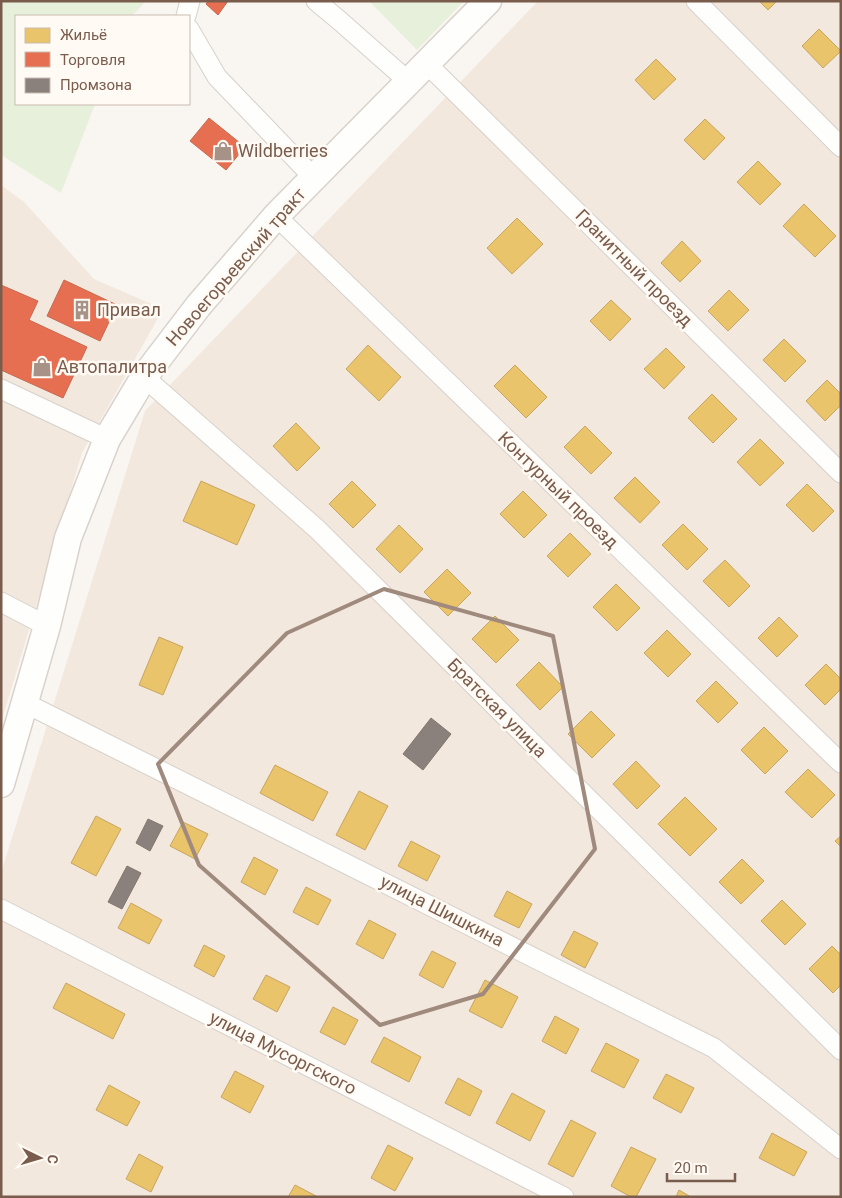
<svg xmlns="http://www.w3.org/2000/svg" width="842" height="1198" font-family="Roboto,sans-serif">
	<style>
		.residential { fill: #f2e8de }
		.green { fill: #e7f0db }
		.homes { fill: #e9c46a; stroke: #c8a561 }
		.shops { fill: #e76f51; stroke: #c66950 }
		.industry { fill: #8a817c; stroke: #85766e }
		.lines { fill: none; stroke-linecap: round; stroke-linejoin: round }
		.street-casing { stroke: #d7d1cb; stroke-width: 21 }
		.secondary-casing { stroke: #d9d2cb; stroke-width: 29 }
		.street { stroke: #fefefd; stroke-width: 19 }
		.secondary { stroke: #fefefd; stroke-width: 26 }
		.marked { fill: none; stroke: #9f8a7d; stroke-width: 4; stroke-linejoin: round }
		.labels { text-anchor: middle; stroke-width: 5; stroke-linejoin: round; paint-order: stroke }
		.poi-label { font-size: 18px; fill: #7a5c4d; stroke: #fffaf3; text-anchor: start }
		.street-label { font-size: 18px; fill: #7a5c4d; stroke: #fffaf3 }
	</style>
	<rect width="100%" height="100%" fill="#f9f5f0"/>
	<path class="residential" d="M538,1H841V1197H1V873L145,411Z
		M1,185L24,202L94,279L163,309L82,453L1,723Z"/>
	<path class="green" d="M1,1H146L132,16H16V104H95L61,193L1,155Z
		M369,1H464L417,50Z"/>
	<path class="homes" d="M759,1H777L768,10Z
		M819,29L841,51L823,68L802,46Z
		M656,59L676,79L654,100L635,80Z
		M705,119L725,138L704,160L684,140Z
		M758,161L781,184L760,205L737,182Z
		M804,204L836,236L815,257L783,226Z
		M517,218L543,244L512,274L487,248Z
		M682,241L701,261L680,282L661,263Z
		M729,290L749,310L728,331L708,311Z
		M611,300L631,319L610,341L590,321Z
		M784,339L806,361L785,382L763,360Z
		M368,345L401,377L379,401L346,369Z
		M666,348L685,367L664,389L644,369Z
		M515,365L547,397L526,418L494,386Z
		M827,380L841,394V405L825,421L806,401Z
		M712,394L737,419L713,443L688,418Z
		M296,423L320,448L297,471L273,446Z
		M585,426L612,453L591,474L564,447Z
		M760,439L784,463L760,486L737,462Z
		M635,477L660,502L640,523L614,498Z
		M201,481L255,505L237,545L183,521Z
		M352,481L376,505L353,528L329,504Z
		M807,484L834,511L813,532L786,505Z
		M523,491L547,515L524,538L500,514Z
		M683,524L708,549L687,570L662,545Z
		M399,525L423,549L400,573L376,549Z
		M570,533L591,554L568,577L547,556Z
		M725,560L750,586L729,607L703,581Z
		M447,569L471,593L448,616L424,592Z
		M616,584L640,608L617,631L593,607Z
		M495,616L519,640L496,663L472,639Z
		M779,617L798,636L777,657L758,638Z
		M667,630L691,654L668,677L644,653Z
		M159,637L183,647L163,695L139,685Z
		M539,662L563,687L540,710L516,685Z
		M826,664L841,679V689L825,705L805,685Z
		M716,681L738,703L718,723L696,701Z
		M591,711L615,735L592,758L568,734Z
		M764,727L788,751L765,774L741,750Z
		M636,761L660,786L637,809L613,784Z
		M275,765L328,792L313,821L260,793Z
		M808,769L835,795L812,818L785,792Z
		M359,791L388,806L365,850L336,835Z
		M685,797L717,829L690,856L658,824Z
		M96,816L121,829L96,876L71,863Z
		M183,822L208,834L195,859L170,846Z
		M841,836V847L835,841Z
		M411,841L440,856L427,881L398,866Z
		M254,857L278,870L265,895L241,882Z
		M742,859L764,881L741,904L719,882Z
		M306,887L331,900L318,925L293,912Z
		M507,891L532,904L519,928L494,916Z
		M782,900L806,924L785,945L761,921Z
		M131,903L162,920L149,944L118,928Z
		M369,920L396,934L383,959L356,944Z
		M574,931L598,943L585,968L561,955Z
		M204,945L225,956L214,977L194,966Z
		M832,946L841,955V985L833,993L809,969Z
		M432,951L456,963L443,988L419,975Z
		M266,975L290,987L277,1012L253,999Z
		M485,980L518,997L502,1028L469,1011Z
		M66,983L125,1014L113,1039L53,1008Z
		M333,1007L358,1020L345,1045L320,1032Z
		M555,1016L579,1029L566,1054L542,1041Z
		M384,1037L421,1057L409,1082L371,1062Z
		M606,1043L639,1060L624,1088L591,1071Z
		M235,1071L264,1086L250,1113L221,1097Z
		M666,1074L694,1088L681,1113L653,1098Z
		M458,1078L482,1091L470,1116L445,1103Z
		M109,1085L140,1102L127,1126L96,1110Z
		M512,1093L545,1111L530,1141L496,1123Z
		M571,1120L596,1133L573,1177L548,1164Z
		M772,1133L807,1152L794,1176L759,1158Z
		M388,1145L413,1158L395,1191L371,1178Z
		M631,1147L656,1159L636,1197H631L611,1186Z
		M139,1154L163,1167L151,1192L126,1179Z
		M295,1185L318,1197H288Z
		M679,1190L691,1197H676Z"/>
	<path class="shops" d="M208,1H228L218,15L206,4Z
		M209,118L245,147L226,170L190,141Z
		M64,280L117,305L100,341L47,316Z
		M1,285L38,301L29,320L87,347L63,398L1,370Z"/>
	<path class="industry" d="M431,718L451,734L423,770L403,754Z
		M148,819L163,826L150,851L136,843Z
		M127,866L141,873L122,909L108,902Z"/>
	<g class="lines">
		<defs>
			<path id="street" d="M316,1L340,21L409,82
				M696,1L841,147
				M186,16L190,1
				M189,29L217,77L314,178
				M427,64L841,473
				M276,216L841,763
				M144,377L317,529L841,1050
				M1,389L107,439
				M1,602L47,626
				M25,703L714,1048L841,1149
				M1,909L564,1197"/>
			<path id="secondary" d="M1,784L47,626L68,538L107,439L144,377L199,305L276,216L488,1"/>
		</defs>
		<use href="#street" class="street-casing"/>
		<use href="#secondary" class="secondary-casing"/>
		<use href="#street" class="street"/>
		<use href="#secondary" class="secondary"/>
	</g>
	<path class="marked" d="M384,589L553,636L595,849L483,994L380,1025L199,865L158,764L287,633Z"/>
	<defs>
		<symbol id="shop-bare" viewBox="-9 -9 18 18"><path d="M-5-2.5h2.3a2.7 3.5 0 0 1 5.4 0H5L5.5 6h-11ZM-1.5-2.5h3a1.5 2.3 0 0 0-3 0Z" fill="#a69286" stroke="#fffaf3" stroke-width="2.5" paint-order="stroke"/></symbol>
		<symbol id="building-bare" viewBox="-9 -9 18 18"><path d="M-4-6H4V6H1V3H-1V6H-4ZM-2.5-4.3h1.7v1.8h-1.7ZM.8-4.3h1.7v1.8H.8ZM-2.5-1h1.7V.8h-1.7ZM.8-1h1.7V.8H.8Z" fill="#a69286" stroke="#fffaf3" stroke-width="2.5" paint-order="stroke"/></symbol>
	</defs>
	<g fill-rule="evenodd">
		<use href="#shop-bare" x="209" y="137" width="28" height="28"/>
		<use href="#building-bare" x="68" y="296" width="28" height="28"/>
		<use href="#shop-bare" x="28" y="353" width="28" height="28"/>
	</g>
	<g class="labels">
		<g class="poi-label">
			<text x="238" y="157">Wildberries</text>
			<text x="97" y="316">Привал</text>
			<text x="57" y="373">Автопалитра</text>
		</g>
		<g class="street-label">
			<text transform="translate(236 267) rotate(-49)" y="6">Новоегорьевский тракт</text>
			<text transform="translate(634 268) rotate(45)" y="6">Гранитный проезд</text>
			<text transform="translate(558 490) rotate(44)" y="6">Контурный проезд</text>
			<text transform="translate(497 708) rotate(45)" y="6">Братская улица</text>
			<text transform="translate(442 911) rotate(27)" y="6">улица Шишкина</text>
			<text transform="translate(283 1053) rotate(27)" y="6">улица Мусоргского</text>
		</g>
	</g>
	<rect width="842" height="1198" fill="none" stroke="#7a5c4d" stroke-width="5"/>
	<rect x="15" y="15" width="175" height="90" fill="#fffaf3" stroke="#cabbb1"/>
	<rect x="25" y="28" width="25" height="15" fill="#e9c46a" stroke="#cabbb1"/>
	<text x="60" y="40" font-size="15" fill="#7a5c4d">Жильё</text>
	<rect x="25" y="52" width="25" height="15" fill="#e76f51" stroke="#cabbb1"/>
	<text x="60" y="65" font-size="15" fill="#7a5c4d">Торговля</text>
	<rect x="25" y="78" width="25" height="15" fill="#8a817c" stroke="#cabbb1"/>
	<text x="60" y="90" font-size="15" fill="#7a5c4d">Промзона</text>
	<g transform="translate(40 1158) rotate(95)" stroke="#fffaf3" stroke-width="4" paint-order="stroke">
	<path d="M0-4L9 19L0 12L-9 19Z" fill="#7a5c4d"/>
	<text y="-8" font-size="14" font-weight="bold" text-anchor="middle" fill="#7a5c4d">С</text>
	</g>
	<path d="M667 1173v8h68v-8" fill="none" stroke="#7a5c4d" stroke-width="2.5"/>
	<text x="674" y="1173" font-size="15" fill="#7a5c4d" stroke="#fffaf3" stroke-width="4" paint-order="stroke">20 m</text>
</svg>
